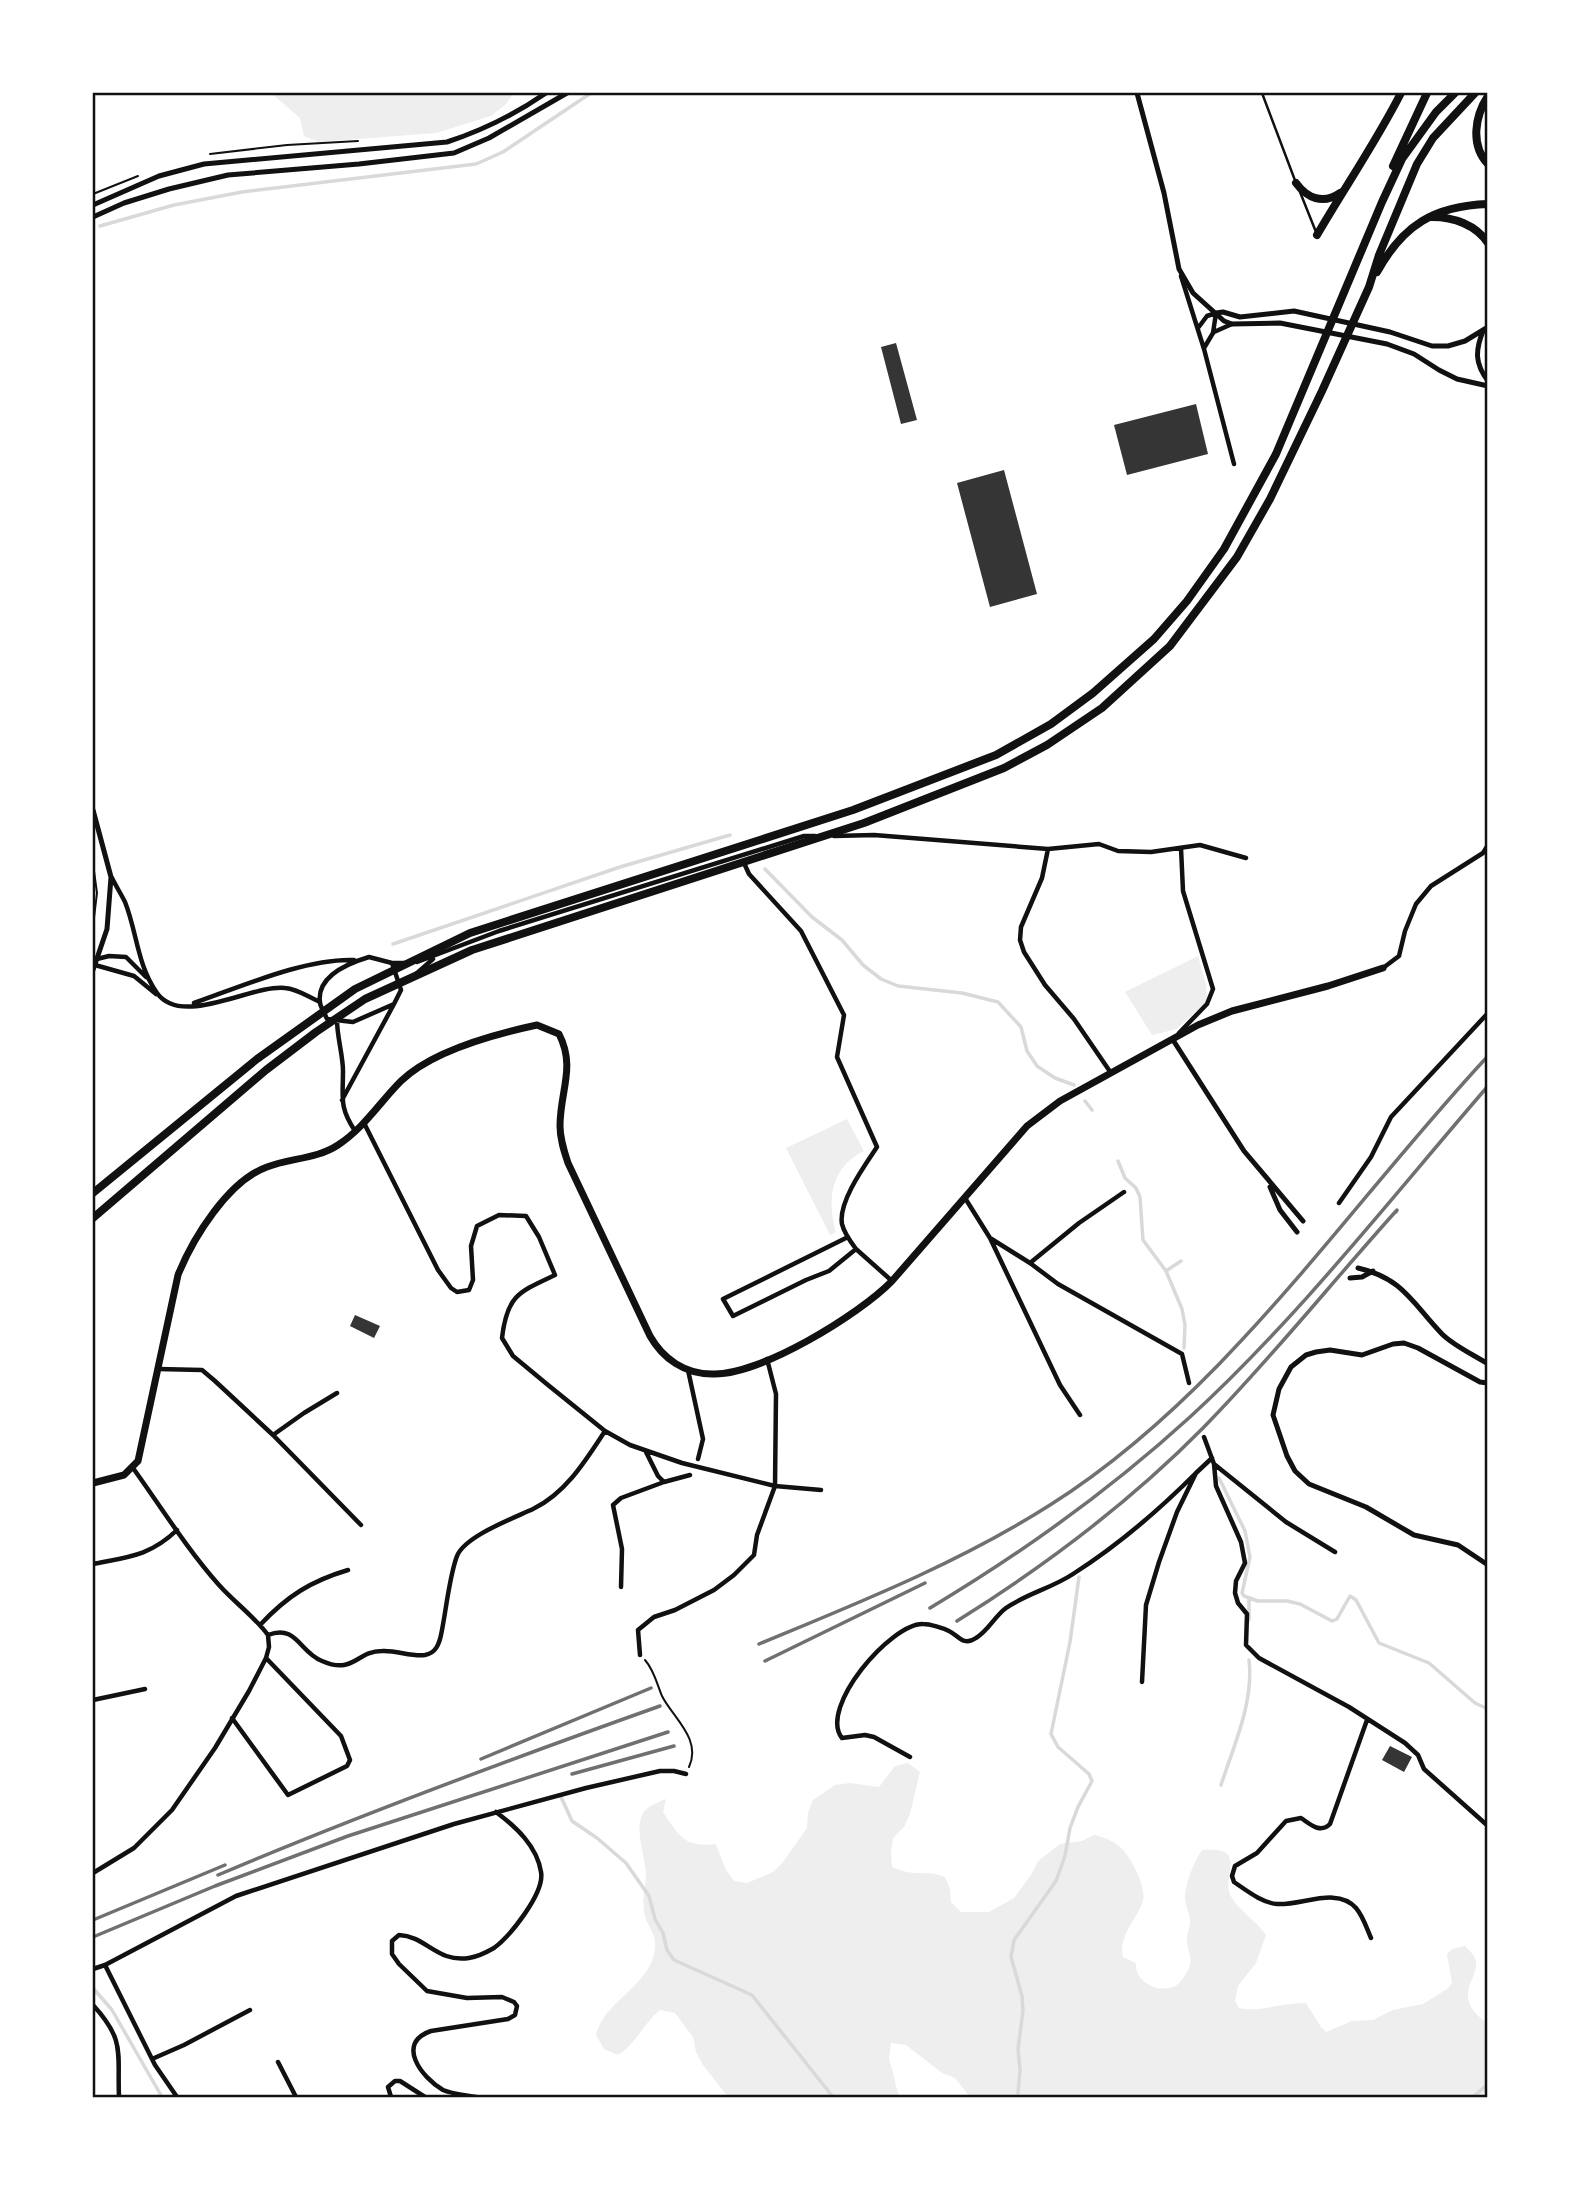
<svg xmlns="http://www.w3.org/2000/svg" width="1581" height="2190" font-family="'Source Serif 4',serif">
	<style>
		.green { fill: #eee }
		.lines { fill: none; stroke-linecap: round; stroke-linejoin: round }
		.stream { stroke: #d9d9d9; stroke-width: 3.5 }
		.building { fill: #353535 }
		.path { stroke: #111; stroke-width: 2 }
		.service { stroke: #111; stroke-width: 2.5 }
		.minor { stroke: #111; stroke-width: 4.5 }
		.tertiary { stroke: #111; stroke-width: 5 }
		.primary { stroke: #111; stroke-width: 7 }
		.motorway { stroke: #111; stroke-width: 8 }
		.rail { stroke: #707070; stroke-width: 3.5 }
		.neatline { fill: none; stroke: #111; stroke-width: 2.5 }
	</style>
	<rect width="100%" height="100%" fill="#fff"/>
	<path class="green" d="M271,93H514L506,104L491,116L436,133L319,142L304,136L300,118Z
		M1198,956L1206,984L1207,1001L1177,1029L1152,1035L1125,992Z
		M847,1119L864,1151C832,1166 826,1200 836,1232L830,1235L786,1148Z
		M908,1763L920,1772L910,1814L904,1827L893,1838L891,1853L892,1867C915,1878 925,1869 945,1877L950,1889L951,1902L961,1912H989L1014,1898L1031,1875L1038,1861L1060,1844L1082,1841L1094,1835C1103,1837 1112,1840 1119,1846C1130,1855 1147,1887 1143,1901C1137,1920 1118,1935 1123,1957L1136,1963C1134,1982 1159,1994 1175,1986C1180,1984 1185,1975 1188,1970C1195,1958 1186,1950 1187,1938C1187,1933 1190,1928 1190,1922C1190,1913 1184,1904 1185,1896C1186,1881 1194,1862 1202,1850C1252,1846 1218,1877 1232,1898C1241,1913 1256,1920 1266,1935L1256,1963L1238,1986L1235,2001L1239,2008C1258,2013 1284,2002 1306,2003L1321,2027L1326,2032L1352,2021L1373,2020L1393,2010L1423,2004L1447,1989L1452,1983L1447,1954L1452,1949L1465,1946C1470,1951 1477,1957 1476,1965C1476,1972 1471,1980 1469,1987C1464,2002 1475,2016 1488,2023V2097H970L955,2078L942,2073L906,2045L891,2043L889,2058L899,2097H728L703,2065L696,2052L693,2037L675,2013L660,2010C643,2024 636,2044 618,2055L604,2049L596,2035C605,1998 658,1983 655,1941C654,1933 647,1924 645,1916C641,1903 646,1886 646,1873C645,1856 634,1829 643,1813C648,1806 658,1802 666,1799L663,1812C679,1836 685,1848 716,1844L726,1870L734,1881L747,1883L773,1872L783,1862L807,1828L808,1813L813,1800L835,1785L850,1783L879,1787L895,1766Z"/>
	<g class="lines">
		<path class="stream" d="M100,226L174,205L242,192L476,164L503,152L591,93
			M765,869L812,917L842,940L863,965L881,979L898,986L962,993L998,1002L1021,1027L1027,1051L1037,1066L1055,1078L1074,1085
			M393,944L620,867L730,835
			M1085,1101L1092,1110
			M1118,1161L1125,1178L1136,1188L1140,1197L1143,1240L1166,1271L1182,1309L1185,1325L1184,1348
			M1166,1271L1181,1261
			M1219,1478L1245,1531L1250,1557L1242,1593L1244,1596L1258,1601H1287L1300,1604L1332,1621L1337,1619L1350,1596L1356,1600L1379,1643L1429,1663L1475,1703L1488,1709
			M1249,1620V1598
			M1221,1785C1234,1745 1254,1702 1249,1660
			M561,1797L572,1821L597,1838L626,1863L649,1896L655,1919L663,1933L667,1950L674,1960L752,1995L833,2097
			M93,1988L112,2010L162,2097
			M1018,2093L1020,2070L1018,2049L1023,2011L1022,1996L1011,1957L1014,1940L1056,1881L1065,1856L1070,1828L1078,1807L1092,1781L1089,1774L1058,1747L1051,1734L1070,1642L1079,1577
			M1473,2097L1488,2084"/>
	</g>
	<path class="building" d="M896,343L917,420L901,424L881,347Z
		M1196,404L1208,454L1127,475L1114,425Z
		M1004,470L1037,594L990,607L957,483Z
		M355,1315L380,1326L374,1338L350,1326Z
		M1390,1746L1412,1757L1404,1772L1382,1760Z"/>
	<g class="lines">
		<path class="path" d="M210,154L287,145L358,141
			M93,194L138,176
			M93,864L97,893L93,926
			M645,1660C654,1670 657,1684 662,1696C673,1718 702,1739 689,1767"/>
		<path class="service" d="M1262,93L1296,183
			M1300,192L1316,232"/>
		<path class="minor" d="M1181,276L1204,349L1234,464
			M1198,328L1207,316L1216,313L1213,333L1204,348
			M1214,332L1232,324
			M834,836L874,835L1048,849L1099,844L1118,851L1151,852L1200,845L1246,858
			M1048,849L1042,878L1021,927L1020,940L1024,952L1045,985L1074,1019L1111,1073
			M744,863L749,874L801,931L844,1015L837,1057L877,1147C865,1165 838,1202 842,1224C844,1233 850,1241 856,1249
			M112,878C116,886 121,894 125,902C137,932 137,965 157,993C182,1028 252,984 285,988C298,989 308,997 320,1002
			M369,957L392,963L401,990L394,1004L353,1022L327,1019C325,1014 321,1008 320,1003C316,976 349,963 369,957Z
			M97,959L109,956L126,957L146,977
			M417,962L499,931L804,836H815
			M392,963H405
			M95,965L134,976L156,994
			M1383,968L1399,956L1405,931L1416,904L1431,886L1483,853L1488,845
			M416,974L433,959
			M194,1003C240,987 306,958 354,960
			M337,1020C337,1037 343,1055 343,1071C343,1098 339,1107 355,1131
			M1179,1033L1207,1004L1213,989L1183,891L1181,848
			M342,1100L394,1004
			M364,1123L438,1270L451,1288L457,1292L469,1290L473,1280L471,1246L477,1226L499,1215L526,1216L539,1237L555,1275C519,1292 507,1295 502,1338L513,1356L548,1385L605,1431L630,1445L682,1463L775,1486L821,1490
			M965,1198L990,1238L1060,1385L1080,1415
			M1339,1203L1371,1157L1391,1117L1488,1013
			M848,1237L723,1299L733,1316L806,1280L829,1271L856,1249L892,1281
			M990,1238L1030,1263L1058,1284L1182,1354L1189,1383
			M1030,1263L1079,1223L1124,1192
			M158,1369L202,1370L215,1381L273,1435L361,1525
			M688,1370L703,1439L698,1459
			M273,1435L304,1413L337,1393
			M1204,1437L1214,1464L1286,1522L1335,1552
			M1214,1464L1216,1486L1241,1542L1245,1563L1236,1581L1235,1593L1238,1603L1247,1614L1246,1645L1259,1658L1349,1707L1405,1743L1418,1755L1424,1769L1488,1826
			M133,1468C161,1507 187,1549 219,1585C235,1603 254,1616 268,1635
			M664,1482L690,1475
			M93,1564C128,1557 150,1556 177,1530
			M621,1587L622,1549L613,1505L621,1498L664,1482L658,1476L646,1452
			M260,1625C287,1596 311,1581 348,1570
			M640,1655L638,1630L654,1617L675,1610L714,1590L734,1575L754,1555L757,1535L775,1486L776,1394L767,1359
			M1142,1682L1146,1605L1159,1562L1177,1512L1196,1473L1212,1458
			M93,1700L145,1689
			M232,1718L288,1795L347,1766L350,1760L341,1736L266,1658
			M1367,1720L1330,1824C1320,1834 1310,1824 1301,1818L1286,1821L1257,1853L1235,1866L1232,1876L1234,1882C1246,1890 1262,1903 1277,1904C1301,1906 1337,1886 1356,1908C1363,1916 1367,1929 1371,1938
			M910,1757L874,1737L865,1735L842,1738C818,1708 891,1623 923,1624C930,1624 943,1628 949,1631C958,1635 963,1647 976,1638C988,1631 995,1616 1006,1608C1026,1594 1052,1588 1073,1574C1117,1546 1159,1510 1196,1473
			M93,1873L134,1848L172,1810L215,1748L249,1691L266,1658L269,1647L268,1635C297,1624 299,1652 322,1661C354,1675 356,1651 382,1651C396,1650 412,1657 425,1655C436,1653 439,1644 441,1635C446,1612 449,1577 457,1556C465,1536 514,1518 533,1509C566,1493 586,1460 605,1431
			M105,1965L155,2065L177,2097
			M93,1969L105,1965L236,1896L454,1824L586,1788L660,1771H674L686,1774
			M93,2005C126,2041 117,2053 119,2097
			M152,2059L184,2045L250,2010
			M278,2062L296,2097
			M391,2097L388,2087L395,2081H400L425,2097
			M476,2097C466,2095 452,2094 443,2090C422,2078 395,2043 431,2031L508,2019L515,2015L517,2006L514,2002L502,1997L467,1998L427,1991L399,1964L392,1954V1941L399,1935C426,1936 437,1963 469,1958C476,1957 487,1952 494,1948C510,1936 545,1893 541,1872C537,1846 516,1827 496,1812"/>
		<path class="tertiary" d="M1137,93L1164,193L1179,269L1193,293L1224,321L1232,324L1280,323L1387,344L1414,354L1439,370L1457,379L1488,386
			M93,205L159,176L204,164L447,142C484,130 514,115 546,93
			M93,217L124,203L169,189L228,175L359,164L454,153L489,138L567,93
			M1216,313L1223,312L1240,317L1294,311L1390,332L1432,346H1448L1465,341L1488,327
			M1483,331C1475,351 1475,364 1488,381
			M93,810L111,877L107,929L93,970
			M1173,1040L1244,1151L1303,1221
			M1270,1187L1280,1210L1297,1232
			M1358,1268C1403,1278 1413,1304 1442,1334C1454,1346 1474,1355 1488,1364
			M1350,1278L1362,1277L1373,1271
			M1488,1383L1480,1382L1418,1348L1404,1343L1393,1344L1362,1355L1330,1350L1316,1352L1306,1355L1291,1367L1279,1389L1273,1415L1287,1456L1295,1471L1309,1484L1366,1507L1414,1535L1458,1545L1488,1565"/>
		<path class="primary" d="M93,1483L124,1475L138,1461L178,1275C193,1238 228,1181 267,1167C290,1158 317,1159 338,1145C364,1128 380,1102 401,1081C433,1050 495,1034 537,1025L559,1034C576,1067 560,1091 560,1126C560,1139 564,1151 568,1163L650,1336C663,1359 685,1374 712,1374C759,1376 859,1315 892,1281L1027,1126L1060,1101L1198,1025L1232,1011L1328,986L1383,968"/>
		<path class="motorway" d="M1488,96C1475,116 1470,145 1488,164
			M1393,166L1427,93
			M1296,183C1307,198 1323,205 1340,193
			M1432,217C1454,217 1476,225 1488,243
			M1317,235C1345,187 1376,142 1401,93
			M1377,272C1403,225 1434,206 1488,204
			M93,1193L257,1059L355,989L470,933L853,810L996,755L1051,724L1093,693L1154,639L1187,601L1224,549L1276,454L1382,202L1402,159L1436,112L1455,93
			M93,1218L266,1070L316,1032L365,999L472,950L864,823L1004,768L1047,745L1102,708L1170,646L1237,557L1270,499L1322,391L1369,287L1379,255L1417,164L1433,138L1475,93"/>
		<path class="rail" d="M930,1608C1022,1553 1110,1490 1190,1417C1298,1318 1392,1197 1488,1086
			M957,1621C1045,1566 1130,1502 1203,1428C1271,1359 1332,1282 1397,1210L1396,1212
			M759,1644C858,1603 959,1563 1050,1505C1226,1394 1348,1206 1488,1056
			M765,1661L925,1583
			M481,1759L651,1688
			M572,1774L674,1746
			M218,1875C364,1813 511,1759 660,1706
			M93,1920L225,1865
			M93,1937L215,1886L348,1836L668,1732"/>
	</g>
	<rect width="1581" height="2190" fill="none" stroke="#ffffff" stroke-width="189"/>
	<rect x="94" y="94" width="1392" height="2002" class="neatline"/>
</svg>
